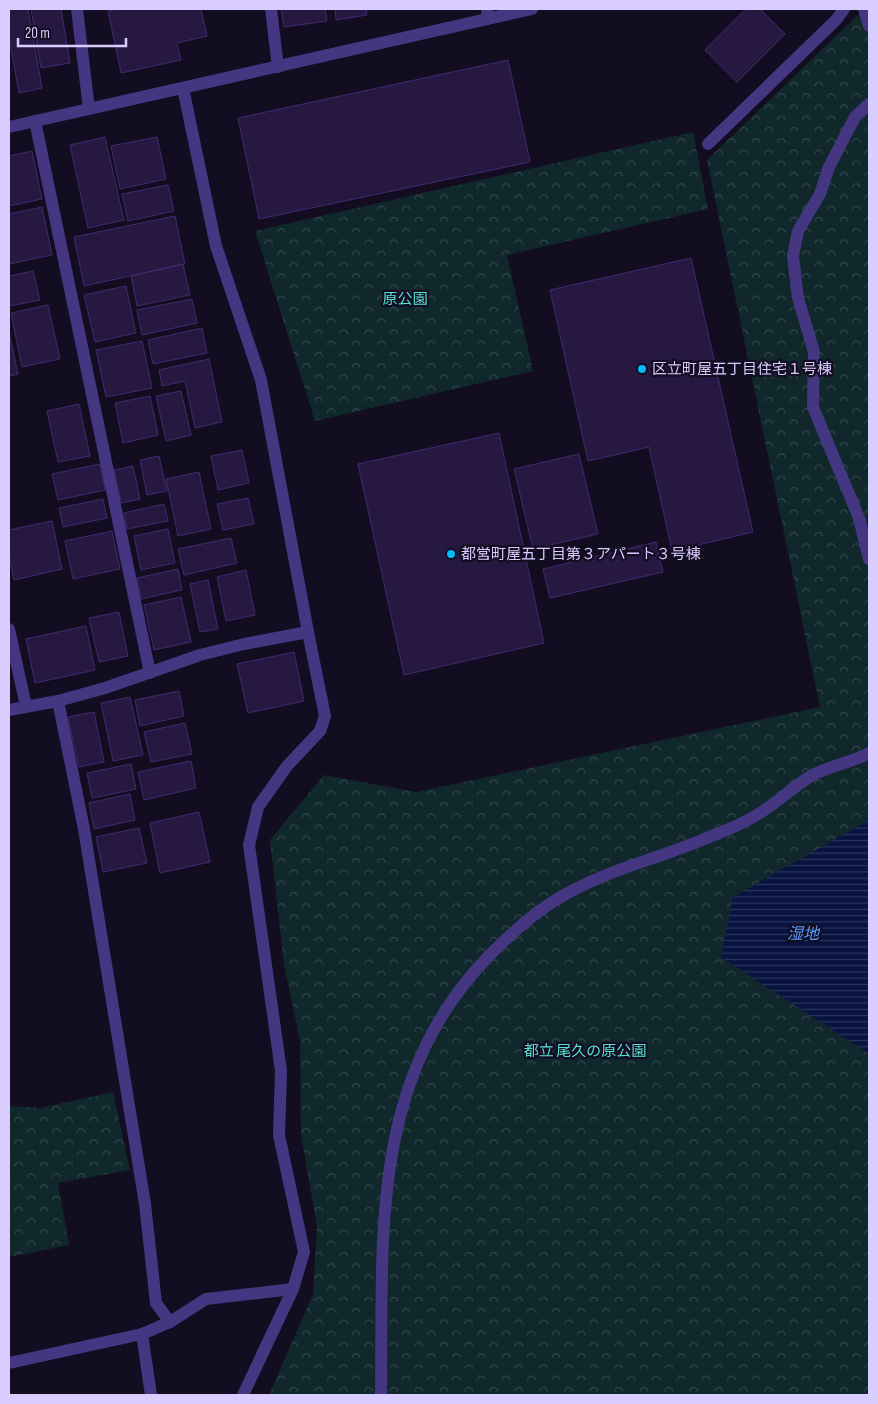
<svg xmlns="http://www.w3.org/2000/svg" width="878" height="1404" font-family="'Sofia Sans Condensed','Noto Sans JP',sans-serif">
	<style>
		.park { fill: url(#park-crowns) }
		.water { fill: url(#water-rules) }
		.building { fill: #271842; stroke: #412a6f }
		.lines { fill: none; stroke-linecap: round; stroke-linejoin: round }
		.service { stroke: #443681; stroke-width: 12 }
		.pedestrian { stroke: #443681; stroke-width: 12 }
		.minor { stroke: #443681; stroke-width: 12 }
		.tertiary { stroke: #443681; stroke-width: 12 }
		.poi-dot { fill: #00bcf8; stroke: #130d21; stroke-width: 2 }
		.labels { text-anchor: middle; stroke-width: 4.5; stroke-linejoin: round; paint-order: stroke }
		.park-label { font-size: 15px; fill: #56e1d2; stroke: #130d21 }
		.poi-label { font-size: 15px; fill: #d9cdff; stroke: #130d21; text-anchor: start }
		.water-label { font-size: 16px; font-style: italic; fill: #5b9cff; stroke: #130d21 }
	</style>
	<defs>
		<pattern id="park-crowns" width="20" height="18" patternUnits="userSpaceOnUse" patternTransform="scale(1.25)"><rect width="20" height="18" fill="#10282b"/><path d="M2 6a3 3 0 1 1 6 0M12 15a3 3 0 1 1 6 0" fill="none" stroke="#32464b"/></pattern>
		<pattern id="water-rules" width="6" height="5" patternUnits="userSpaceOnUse" patternTransform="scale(1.25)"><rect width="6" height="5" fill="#08143f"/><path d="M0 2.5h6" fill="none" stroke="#2b355c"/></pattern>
	</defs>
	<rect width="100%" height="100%" fill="#130d21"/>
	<path class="park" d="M864,9H869V1395H269L313,1294L317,1226L301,1135L300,1041L284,965L270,840L324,775L416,792L820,707L707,160Z
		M693,132L708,209L507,255L533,371L315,421L255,231Z
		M113,1092L130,1170L58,1183L69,1245L9,1257V1106L40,1108Z"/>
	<path class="water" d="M869,820V1054L721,957L733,897Z"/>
	<path class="building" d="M9,9H28L42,88L19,93L9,37Z
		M31,9H61L70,63L41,68Z
		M119,9H201L207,36L177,43L181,60L121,73L108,11Z
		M281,9H325L327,21L284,27Z
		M335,9H366L367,15L336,20Z
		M746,9H760L785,34L737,82L705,50Z
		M508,60L530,162L259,219L238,118Z
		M105,137L124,220L88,228L70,145Z
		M157,137L166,179L120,189L111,146Z
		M32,151L42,199L9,206V156Z
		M168,185L174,211L128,221L122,194Z
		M42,207L52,255L9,264V214Z
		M175,216L185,264L84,286L74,237Z
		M691,258L753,532L672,551L649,447L588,461L550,290Z
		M183,264L190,295L137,306L131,276Z
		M33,271L40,300L9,306V276Z
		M126,286L136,333L95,342L84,295Z
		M192,299L197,323L142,335L137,310Z
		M48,305L60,359L22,367L11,313Z
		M202,328L207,353L153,364L148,340Z
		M9,332L18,374L9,376Z
		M142,341L152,388L106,397L96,350Z
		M209,359L222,422L195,428L185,381L162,386L159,370Z
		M181,391L191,435L166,441L156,396Z
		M150,396L158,435L123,443L115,403Z
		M79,404L90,456L58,462L47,411Z
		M499,433L544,643L404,675L358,464Z
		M242,450L249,483L218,490L211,456Z
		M579,454L598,534L533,549L514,469Z
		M159,456L167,491L147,495L140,460Z
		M100,464L105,490L58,500L52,474Z
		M133,466L140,499L121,503L114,470Z
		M199,472L211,529L178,536L166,479Z
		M248,498L254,524L223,530L217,504Z
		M103,499L107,518L63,527L59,508Z
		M164,504L168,521L127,529L124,513Z
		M52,521L62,569L14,580L9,555V530Z
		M168,529L175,563L141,570L134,536Z
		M112,531L120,569L73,579L65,541Z
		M231,538L237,563L184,575L178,549Z
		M656,542L663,572L550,598L543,569Z
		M178,569L182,590L141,599L137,578Z
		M246,570L255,615L226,621L217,577Z
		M208,580L218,629L200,632L190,584Z
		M181,597L191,642L154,650L144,605Z
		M119,612L128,656L99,662L89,618Z
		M86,626L95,670L35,683L26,639Z
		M294,652L304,701L248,713L237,664Z
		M179,691L184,716L140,726L135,700Z
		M130,697L143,755L113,761L101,703Z
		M94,712L104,762L79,767L68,717Z
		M185,723L192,754L151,762L144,732Z
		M191,761L196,788L144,800L138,772Z
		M131,764L136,789L92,798L87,773Z
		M130,794L135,820L94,829L89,803Z
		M199,812L210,862L160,873L150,823Z
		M139,828L147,863L103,872L96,837Z"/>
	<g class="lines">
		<path class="service" d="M487,9L488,19
			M35,121L150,673
			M708,144L836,20L844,9
			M58,701L84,829L145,1204L156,1303L170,1322
			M142,1334L151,1395"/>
		<path class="pedestrian" d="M864,9L869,26
			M869,104L855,117L829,167L820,194L798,231L793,256L798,298L814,352L813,407L859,518L869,559
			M381,1395C383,1239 369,1081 486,959C508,936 532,914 559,898C604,871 654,860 702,840C719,833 739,826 755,816C775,805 791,788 811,776C828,766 851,763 869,753"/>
		<path class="minor" d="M77,9L89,109
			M271,9L278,67
			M9,629L26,706
			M9,710L58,701L105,688L200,655L244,644L308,632
			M9,1363L142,1334L170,1322L206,1299L293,1289
			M243,1395L293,1289"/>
		<path class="tertiary" d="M183,88L216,246L261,380L308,632L325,716L320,731L287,766L258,807L249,845L281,1071L279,1135L304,1252L293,1289
			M9,127L532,9"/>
	</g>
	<g class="poi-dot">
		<circle cx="642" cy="369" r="5"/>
		<circle cx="451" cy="554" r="5"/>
	</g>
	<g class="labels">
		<g class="park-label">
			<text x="405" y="304">原公園</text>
			<text x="585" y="1056">都立 尾久の原公園</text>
		</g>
		<g class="poi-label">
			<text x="652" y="374">区立町屋五丁目住宅１号棟</text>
			<text x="461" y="559">都営町屋五丁目第３アパート３号棟</text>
		</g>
		<g class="water-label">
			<text x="803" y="939">湿地</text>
		</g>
	</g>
	<rect width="878" height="1404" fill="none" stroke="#d9cdff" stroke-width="20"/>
	<path d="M18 38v8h108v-8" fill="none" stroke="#d9cdff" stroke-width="2.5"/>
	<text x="25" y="38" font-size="15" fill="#d9cdff" stroke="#130d21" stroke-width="4" paint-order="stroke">20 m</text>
</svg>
